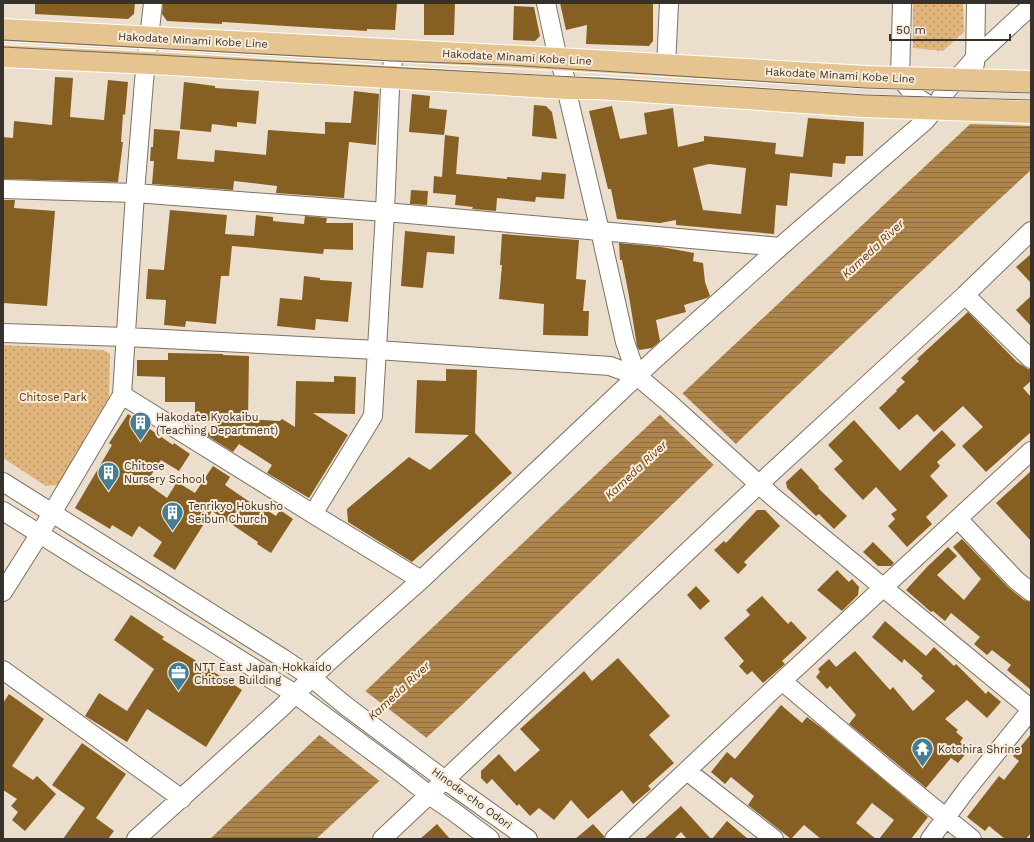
<svg xmlns="http://www.w3.org/2000/svg" width="1034" height="842" font-family="'Work Sans',sans-serif">
	<style>
		.park { fill: url(#park-dots) }
		.water { fill: url(#water-rules) }
		.pier { fill: #ebdecd }
		.building { fill: #866023; fill-rule: evenodd }
		.lines { fill: none; stroke-linecap: round; stroke-linejoin: round }
		.minor-casing { stroke: #7d7162; stroke-width: 20 }
		.major-casing { stroke: #fff; stroke-width: 24 }
		.minor { stroke: #fff; stroke-width: 18 }
		.major { stroke: #e6c48f; stroke-width: 22 }
		.tram { stroke: #6e665c; stroke-width: 1 }
		.labels { text-anchor: middle; stroke-width: 4; stroke-linejoin: round; paint-order: stroke }
		.street-label { font-size: 11px; fill: #36312a; stroke: #f8ebda }
		.park-label { font-size: 11px; fill: #553807; stroke: #f8ebda }
		.poi-label { font-size: 11px; fill: #36312a; stroke: #f8ebda; text-anchor: start }
		.water-label { font-size: 12px; font-style: italic; fill: #604315; stroke: #f8ebda }
	</style>
	<defs>
		<pattern id="park-dots" width="8" height="8" patternUnits="userSpaceOnUse"><rect width="8" height="8" fill="#e0b57b"/><path d="M2 2h.1M6 6h.1" fill="none" stroke="#b69465" stroke-width="1.8" stroke-linecap="round"/></pattern>
		<pattern id="water-rules" width="6" height="5" patternUnits="userSpaceOnUse"><rect width="6" height="5" fill="#ad854a"/><path d="M0 2.5h6" fill="none" stroke="#8e6d3e"/></pattern>
	</defs>
	<rect width="100%" height="100%" fill="#ebdecd"/>
	<path class="park" d="M913,3H963L964,32L943,51L913,48Z
		M3,345L103,350L110,354L109,397L58,485L46,486L3,458Z"/>
	<path class="water" d="M1031,67V170L785,397L462,705L316,839H210L415,644Z"/>
	<path class="pier" d="M1027,67H1031V126L967,124Z
		M681,392L737,445L715,466L658,413Z
		M364,690L428,739L381,782L318,734Z"/>
	<path class="building" d="M35,3H135L134,14L128,19L35,14Z
		M163,3H397L395,30L367,29V31L222,22V24L167,21L162,14Z
		M424,3H455L454,35H424Z
		M560,3H653V41L649,46L586,44L587,25L566,30Z
		M514,6L534,7L540,36L535,41L513,40Z
		M55,77L73,78L70,117L104,120L108,80L128,82L125,115L123,114L121,142H123L118,182L3,179V137L13,138L14,121L52,125Z
		M184,82L215,86V88L259,91L256,124L237,122V127L212,124L211,132L180,129Z
		M354,91L379,94L376,145L349,142L344,198L276,193L277,186L234,181L233,190L152,184L154,161H150L151,147H153L154,129L180,131L177,159L214,162L215,150L266,155L268,130L325,134V122L351,123Z
		M412,94L430,96L429,108L447,110L444,135L409,132Z
		M534,105L546,106L552,112L557,139L532,136Z
		M612,106L620,139L647,134L644,113L673,108L678,147L704,141V136L776,143L775,154L803,157L808,118L864,122L863,156H846L845,164L833,163L832,177L790,173L787,206L776,205L774,234L676,225V220L660,223L617,219L611,189H608L589,111ZM709,164L746,168L741,214L703,210L693,168Z
		M445,135L459,137L456,174L507,179V177L541,180L542,172L566,174L564,199L536,197L535,202L497,198L496,211L472,209L473,207L455,205L456,195L433,193L434,176L442,177Z
		M411,190L428,191L427,205L410,204Z
		M3,200H15L14,208L55,211L47,306L3,303Z
		M170,210L227,215L225,234L254,236L256,215L273,217V221L304,224L305,216L327,218L326,223H353V250L324,249L323,254L232,246L229,276H221L216,324L186,321L185,327L164,325L166,300L146,299L148,269L164,270Z
		M405,231L455,236L454,254L427,252L423,288L401,286Z
		M502,234L579,240L576,279L586,280L583,311H589L588,336L543,335L544,304L499,299L502,265H500Z
		M619,243L661,247L694,253L693,261L703,263L705,282L710,296L707,298L684,305L686,312L656,320L660,341L652,348L639,350L637,346L629,296L622,260H620Z
		M1031,254V283L1016,267Z
		M304,276L320,278V280L352,282L348,322L316,319L315,330L277,326L280,298L302,300Z
		M1031,296V326L1016,310Z
		M968,312L1017,362L1028,369H1031V381L1023,388L1031,397V432L986,472L962,446L983,427L963,406L934,432L917,414L899,430L879,408L897,391L896,390L905,382L901,378L919,361L917,359Z
		M168,353L223,354V355L249,356L248,419L280,421L282,419L295,427L296,381L334,382V376L356,377L355,414L313,413L348,435L309,498L267,473L272,465L239,444L233,452L206,435L222,421L195,420V402H165V377L137,376V360H168Z
		M446,369L477,370L475,433L512,473L412,562L348,522L347,509L409,457L430,470L469,435L415,433L417,380L446,381Z
		M128,414L173,445L174,443L190,454L179,471L161,460L146,483L167,498L177,482L195,493L213,466L230,477L225,485L260,509L262,507L276,516L280,510L293,519L271,553L257,544L258,542L212,511L175,570L153,556L162,542L139,526L132,537L112,525L110,529L75,508L112,445L109,443Z
		M854,420L900,471L942,430L956,445L937,462L940,466L930,476L948,496L926,517L932,524L907,547L888,526L895,519L891,514L897,510L876,487L863,500L834,469L843,461L828,445Z
		M801,468L819,487L818,488L847,516L834,529L819,514L816,516L787,488L786,482Z
		M1031,471V541L996,503Z
		M757,510H765L780,526L744,562L747,565L738,574L714,550L724,541L726,543Z
		M962,539L1008,587L1024,600L1031,602V690L1007,670L1011,665L992,650L987,655L974,644L980,637L951,613L945,621L933,611L931,612L906,590L927,567L948,547L957,556L937,575L964,600L981,579L953,547Z
		M873,542L894,563L891,566H878L863,552Z
		M837,570L849,582L852,579L859,587L858,595L842,611L817,590Z
		M696,586L710,601L700,610L687,595Z
		M762,596L788,624L791,621L807,638L782,661L785,664L763,683L752,671L747,675L739,666L744,661L724,638L750,615L746,610Z
		M131,615L164,637L162,639L242,690L206,747L147,709L127,742L85,716L99,693L127,711L154,669L114,640Z
		M885,621L926,656L934,647L954,666L956,664L986,694L988,691L1001,702L987,718L967,700L945,719L958,730L956,732L963,738L960,742L969,750L958,763L951,758L926,788L849,724L856,715L830,686L827,689L816,677L820,672L818,669L829,659L836,667L855,651L890,690L893,687L913,711L935,691L921,678L923,676L904,659L902,663L872,637Z
		M618,658L670,716L649,735L674,763L648,786L651,789L633,804L622,790L588,819L571,800L554,820L539,808L530,816L519,804L517,806L492,779L487,784L481,778V771L499,754L515,772L540,750L520,729L584,671L592,681Z
		M9,694L44,719L12,766L33,780L37,776L56,794L25,831L12,820L18,812L11,806L17,799L3,790V703Z
		M781,705L802,723L807,717L823,729L928,817L911,839H879L894,820L872,803L856,823L876,839H821L804,825L791,839L748,805L754,796L731,777L725,784L711,772L727,752L735,759Z
		M1031,734V833L1026,839H1005L989,826L985,831L967,817L999,776L1004,780L1019,761L1013,756Z
		M82,743L126,774L96,818L114,831L108,839H63L85,808L52,785Z
		M681,806L711,839H687L681,832L674,839H644Z
		M727,821L748,839H712Z
		M437,824L450,839H420Z
		M593,824L604,836V839H575Z"/>
	<g class="lines">
		<defs>
			<path id="minor" d="M546,3L558,59L565,77L566,88L600,231L625,342L637,376
				M902,3L900,78L915,96L935,109
				M975,64L976,3
				M666,66L669,3
				M3,189L135,193L385,212L780,247
				M965,295L1031,359
				M3,333L126,337L377,350L610,366L637,376L669,403L772,496L1031,709
				M122,395L313,514L421,580
				M3,482L284,659L312,678L346,706L445,780L528,839
				M3,511L295,694L400,772L429,795L454,812L490,839
				M313,514L373,416L385,212L390,88L394,50
				M958,519L1016,580L1031,592
				M3,592L39,535L122,395L135,193L144,81L153,3
				M3,670L182,799
				M782,681L891,773L972,839
				M687,771L774,839
				M136,839L280,709L326,664L421,580L654,360L780,247L925,121L935,109L941,97L975,58L1031,6
				M382,839L770,474L965,295L1031,231
				M614,839L782,681L1031,451
				M930,839L967,789L1031,710"/>
			<path id="major" d="M3,30L558,59L866,77L1031,82
				M3,56L171,64L566,88H597L863,106L1031,112"/>
		</defs>
		<use href="#minor" class="minor-casing"/>
		<use href="#major" class="major-casing"/>
		<use href="#minor" class="minor"/>
		<use href="#major" class="major"/>
		<path class="tram" d="M3,40L393,61L509,65L865,88L1031,93
			M3,47L613,79L865,95L1031,100"/>
	</g>
	<defs>
		<symbol id="building-pin" viewBox="-11 -11 22 30"><path d="M0 17L-7.5 6A9.5 9.5 0 1 1 7.5 6Z" fill="#417e95" stroke="#f8ebda"/><path d="M-4-6H4V6H1V3H-1V6H-4ZM-2.5-4.3h1.7v1.8h-1.7ZM.8-4.3h1.7v1.8H.8ZM-2.5-1h1.7V.8h-1.7ZM.8-1h1.7V.8H.8Z" fill="#fff"/></symbol>
		<symbol id="office-pin" viewBox="-11 -11 22 30"><path d="M0 17L-7.5 6A9.5 9.5 0 1 1 7.5 6Z" fill="#417e95" stroke="#f8ebda"/><path d="M-6-3h4V-5.5h4V-3h4V5H-6ZM-1-4.5V-3h2v-1.5ZM-6 0V1H6V0Z" fill="#fff"/></symbol>
		<symbol id="temple-pin" viewBox="-11 -11 22 30"><path d="M0 17L-7.5 6A9.5 9.5 0 1 1 7.5 6Z" fill="#417e95" stroke="#f8ebda"/><path d="M0-6L5-2H3V0L6.5 2.5H4V6H1.5V3h-3V6H-4V2.5H-6.5L-3 0V-2H-5Z" fill="#fff"/></symbol>
	</defs>
	<g fill-rule="evenodd">
		<use href="#building-pin" x="128" y="410" width="25" height="34"/>
		<use href="#building-pin" x="96" y="460" width="25" height="34"/>
		<use href="#building-pin" x="160" y="500" width="25" height="34"/>
		<use href="#office-pin" x="166" y="660" width="25" height="34"/>
		<use href="#temple-pin" x="910" y="736" width="25" height="34"/>
	</g>
	<g class="labels">
		<g class="street-label">
			<text transform="translate(193 40) rotate(3)" y="4">Hakodate Minami Kobe Line</text>
			<text transform="translate(517 57) rotate(3)" y="4">Hakodate Minami Kobe Line</text>
			<text transform="translate(840 75) rotate(3)" y="4">Hakodate Minami Kobe Line</text>
			<text transform="translate(472 798) rotate(36)" y="4">Hinode-cho Odori</text>
		</g>
		<g class="park-label">
			<text x="53" y="401">Chitose Park</text>
		</g>
		<g class="poi-label">
			<text x="156" y="421">Hakodate Kyokaibu<tspan x="156" dy="13">(Teaching Department)</tspan></text>
			<text x="124" y="470">Chitose<tspan x="124" dy="13">Nursery School</tspan></text>
			<text x="188" y="510">Tenrikyo Hokusho<tspan x="188" dy="13">Seibun Church</tspan></text>
			<text x="194" y="671">NTT East Japan Hokkaido<tspan x="194" dy="13">Chitose Building</tspan></text>
			<text x="938" y="753">Kotohira Shrine</text>
		</g>
		<g class="water-label">
			<text transform="translate(873 249) rotate(-43)" y="4">Kameda River</text>
			<text transform="translate(636 470) rotate(-43)" y="4">Kameda River</text>
			<text transform="translate(399 691) rotate(-43)" y="4">Kameda River</text>
		</g>
	</g>
	<rect width="1034" height="842" fill="none" stroke="#36312a" stroke-width="8"/>
	<path d="M890 34v6h120v-6" fill="none" stroke="#36312a" stroke-width="2"/>
	<text x="896" y="34" font-size="12" fill="#36312a" stroke="#f8ebda" stroke-width="3" paint-order="stroke">50 m</text>
</svg>
